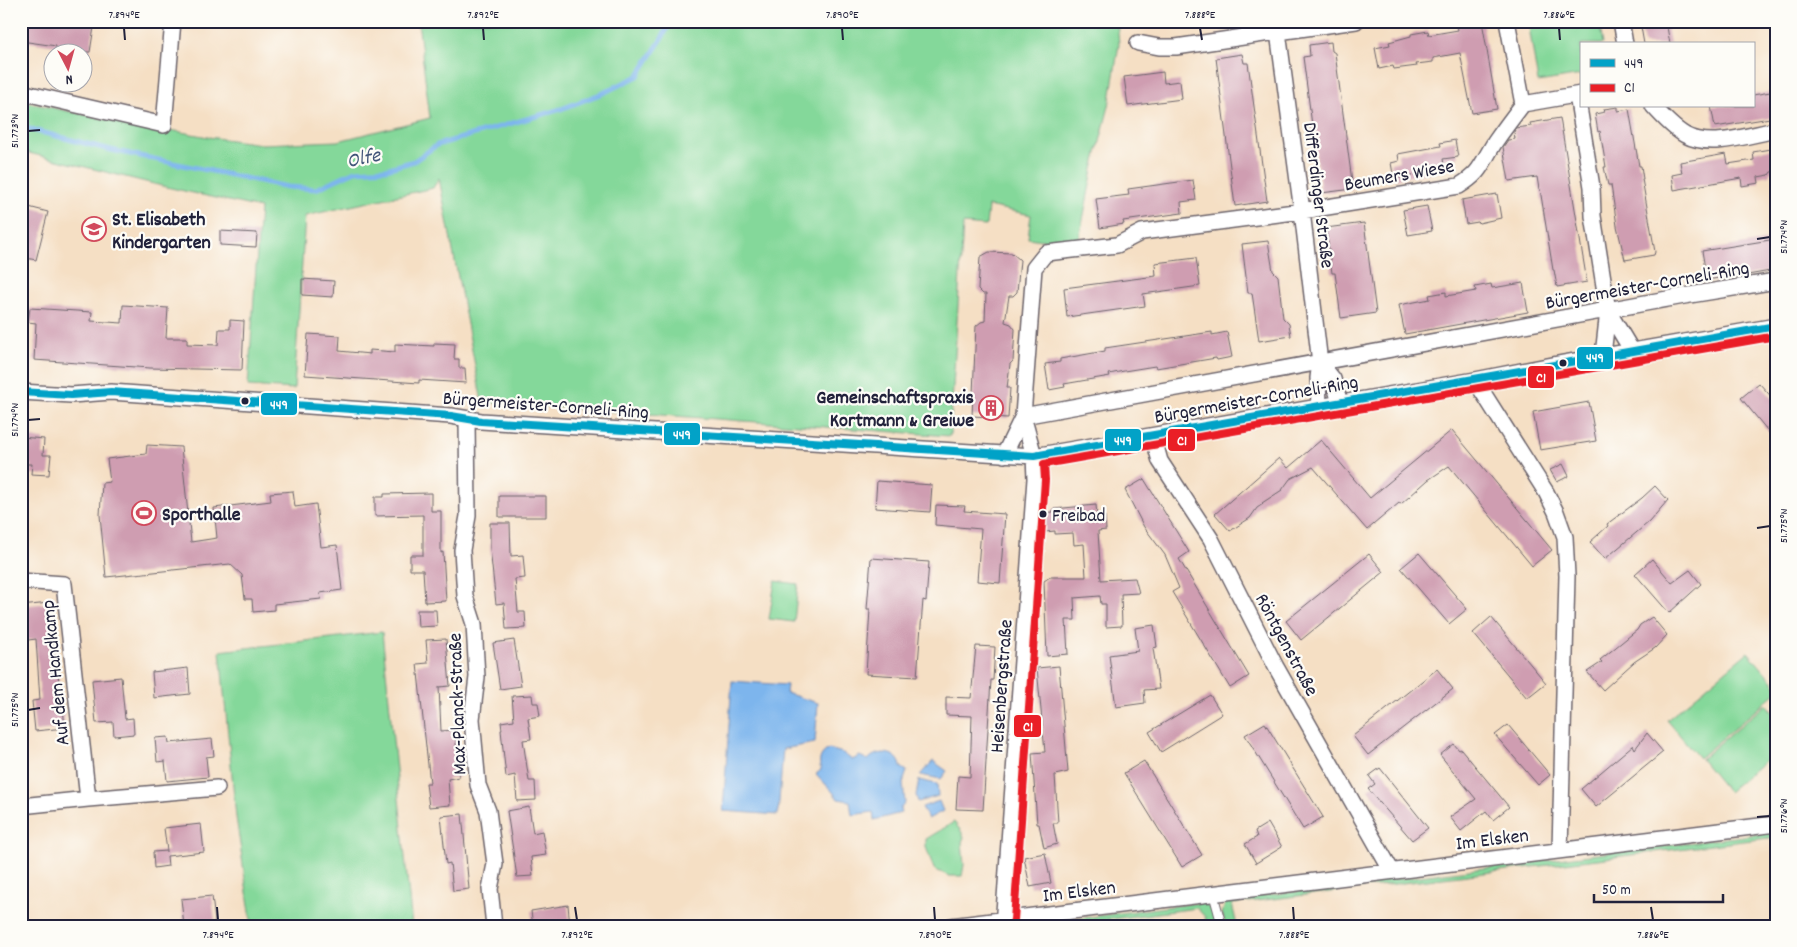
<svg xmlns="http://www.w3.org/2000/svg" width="1797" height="947" font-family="Dekko,sans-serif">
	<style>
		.green { fill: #84d89a; stroke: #537d6a }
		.water { fill: #7db5ed; stroke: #506c94 }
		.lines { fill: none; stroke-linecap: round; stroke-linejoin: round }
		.stream { stroke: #7db5ed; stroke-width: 5 }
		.building { fill: #cf9db1 }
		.service-casing { stroke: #6c646b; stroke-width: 10 }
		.minor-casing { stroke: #6c646b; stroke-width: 18 }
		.service { stroke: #fff; stroke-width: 8 }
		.minor { stroke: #fff; stroke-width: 15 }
		.bus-1-casing { stroke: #fdfcf7; stroke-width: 11 }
		.bus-2-casing { stroke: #fdfcf7; stroke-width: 11 }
		.bus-1 { stroke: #02a2c7; stroke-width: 8 }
		.bus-2 { stroke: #ea1f26; stroke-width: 8 }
		.ticks { fill: none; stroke: #22223b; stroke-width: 2 }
		.bus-dot { fill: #22223b; stroke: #fdfcf7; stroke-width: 2 }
		.labels { text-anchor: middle; stroke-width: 4.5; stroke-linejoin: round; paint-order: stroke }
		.bus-label { font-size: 19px; fill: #22223b; stroke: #fdfcf7; text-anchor: start }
		.street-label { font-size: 20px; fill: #22223b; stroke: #fdfcf7 }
		.poi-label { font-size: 20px; font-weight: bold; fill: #22223b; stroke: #fdfcf7; text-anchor: start }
		.water-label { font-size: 21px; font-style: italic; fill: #425579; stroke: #fdfcf7 }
		.line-badge { stroke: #fdfcf7; stroke-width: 2 }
		.badge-label { font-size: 14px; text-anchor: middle; font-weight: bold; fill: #fff }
		.neatline { fill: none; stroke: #22223b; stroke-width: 2 }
		.ticks-label { font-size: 12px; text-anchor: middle; fill: #22223b }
	</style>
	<rect width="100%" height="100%" fill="#fdfcf7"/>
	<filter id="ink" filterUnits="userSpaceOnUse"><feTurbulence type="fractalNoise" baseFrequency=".02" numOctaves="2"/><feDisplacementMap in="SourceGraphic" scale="10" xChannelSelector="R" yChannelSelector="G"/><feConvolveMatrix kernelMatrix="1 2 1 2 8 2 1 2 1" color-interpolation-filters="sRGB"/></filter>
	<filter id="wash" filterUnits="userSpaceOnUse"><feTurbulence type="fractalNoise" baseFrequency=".0096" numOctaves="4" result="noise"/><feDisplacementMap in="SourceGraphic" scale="20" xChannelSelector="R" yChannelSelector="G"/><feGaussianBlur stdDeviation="1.12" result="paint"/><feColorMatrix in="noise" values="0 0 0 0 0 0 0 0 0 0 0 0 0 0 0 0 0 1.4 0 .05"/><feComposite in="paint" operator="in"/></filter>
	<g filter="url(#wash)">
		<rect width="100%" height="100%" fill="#f5dfc4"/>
		<path class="green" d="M418,21H1117L1119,44L1109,106L1093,169L1078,245L1028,238L1031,215L988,206L986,226L963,224L950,436L482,402L439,178L433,188L305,216L294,389L248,386L260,208L162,186L21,151V101L159,131L170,130L208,137L262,144L338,141L430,118Z
			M1528,21H1599L1603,44H1581V75L1538,82Z
			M775,581L798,584L794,622L769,619Z
			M382,632L412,926H252L236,817L220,651Z
			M1748,652L1776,685V693L1699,758L1667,720Z
			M1766,704L1776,716V752L1728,792L1701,759Z
			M954,822L961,831L964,837L962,842L964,865L962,876H949L934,869L926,847V839Z
			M1776,832V837L1232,904L1237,926H1226L1222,913L1227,900Z
			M1204,902L1214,914L1218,926H1207L1205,917L1197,908L1056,926H1022Z"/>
		<path class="water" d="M732,681L787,685L786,693L818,703L815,743L783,749L778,815L723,811Z
			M829,749L843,753L852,760L860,756L868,760C877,749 899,751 901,767L907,771L903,783L905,803L900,809L901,813L874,820L873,812L852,815L850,801L838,799L832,791L816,774L821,770C818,760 820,754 829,749Z
			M933,761L947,771L941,779L920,775Z
			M919,780L937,784L938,796L918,802L916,795Z
			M939,801L943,811L928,819L922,807Z"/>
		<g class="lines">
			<path class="stream" d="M21,127L111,150L288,187L316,189L355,171L386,169L414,161L437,145L561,109L603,93L638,76L661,40L671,21"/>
		</g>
		<g id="blocks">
			<path class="building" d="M21,21H95L90,52H55L56,46L21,41Z
				M1456,21H1482L1497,109L1472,113L1460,53L1433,58V62L1416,64L1417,66L1394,69L1393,66L1379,69L1375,48L1390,45L1389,42L1411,36V34L1428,31L1429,35L1458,30Z
				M1640,21H1666L1670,44H1644Z
				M1331,42L1332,51L1335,53L1353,189L1321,193L1303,57L1310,56L1309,45Z
				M1242,54L1244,63H1248L1267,201L1235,206L1216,58Z
				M1163,72L1164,83L1180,81L1182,99L1128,106L1124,77Z
				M1776,91V117L1715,127L1711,106H1753V95Z
				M1618,107V111L1629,109L1639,166H1641L1643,179H1642L1655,252L1654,255L1625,260L1617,226L1611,185H1608L1604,167H1606L1600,131L1598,132L1595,114L1605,112L1604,109Z
				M1560,118L1587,282L1557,287L1554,270H1553L1540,189H1539L1537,177L1509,181L1503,147L1508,140L1515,139L1514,132L1516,128L1531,126L1530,123Z
				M1455,140L1458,157L1443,159L1445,170L1394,179L1391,163L1399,161L1398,154L1441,146L1440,143Z
				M1776,148V171L1771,172L1769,175L1758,177L1759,183L1742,186L1741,178L1674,190L1672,175L1682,173L1680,162L1726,154L1728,164L1754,160L1753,152Z
				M1193,180L1196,200L1181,202L1182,213L1123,221L1124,224L1100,228L1096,199L1129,195L1128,189Z
				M1497,194L1501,218L1479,223L1478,222L1466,224L1462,200Z
				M21,205L48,212L36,260L21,257Z
				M1427,206L1432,231L1408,235L1403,210Z
				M1364,223L1376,313L1341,318L1335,273H1332L1326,228Z
				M220,231L257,233L256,247L220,245Z
				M1776,239V270L1725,279V277L1707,280L1702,251Z
				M1268,241L1273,271L1278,276L1283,318L1289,324L1291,336L1259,341L1252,293H1248L1242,244Z
				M989,252L1012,253L1020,260L1017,292L1013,296H1009L1005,322L1011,324L1015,329L1013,361L1010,364L1007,388H1010L1008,418L972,416L976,326L981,322L985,321L986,294H983L978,289L980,257Z
				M1196,258L1200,286L1143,294L1145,306L1067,317L1064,288L1156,276L1155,263Z
				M302,279L334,281L333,297L302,295Z
				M1523,283L1528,312L1405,334L1399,305L1430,299L1429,295L1446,292V296L1476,291L1475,287L1491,284L1492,288Z
				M123,305L168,308L166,338H187V344L218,345L219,329H230V320L244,321L242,370L150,368L34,360L36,323L28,322L30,308L92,312L91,321L122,323Z
				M1212,332V335L1227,332L1232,357L1217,360L1216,358L1156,368L1155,366L1124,371L1109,374L1110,376L1064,384L1065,387L1049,390L1045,364L1060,362V359L1105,351V348Z
				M308,334L340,336L339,351L370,354V350L395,352V344L434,346V343L455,344L454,359H459V368H465L466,383L419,380V383L305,375Z
				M1759,383L1776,402V441L1741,398Z
				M1589,402L1596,441L1540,450L1533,412Z
				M1452,430L1552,550L1532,566L1449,466L1428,480L1401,504L1399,503L1367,530L1313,467L1290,479L1282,490L1262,503L1263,504L1257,508L1250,518L1230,531L1215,514L1279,458L1288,468L1321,440L1370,498Z
				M21,437L44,439L43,455H51L49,475L31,474L32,464H21Z
				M147,445L181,447L191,542L217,538L214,508L271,501L270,493L293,491L295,507L316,504L321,547L337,545L342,590L320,593L321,599L274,604V610L253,612L252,599H245L242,575L230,564L106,577L100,515L102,483L110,482L107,459L146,454Z
				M1563,464L1569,476L1557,482L1550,470Z
				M1144,479L1189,552L1179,559L1249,676L1230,688L1172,592L1179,588L1165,555L1144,527L1125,490Z
				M877,481L932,485L930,512L875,508Z
				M1655,486L1668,500L1649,522L1605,559L1590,542L1608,526L1607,524L1642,498Z
				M431,493V511H441V553L443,552L446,601L425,602L423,570H410V555H423V515L375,516V497H384V494Z
				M499,496H546V517H499Z
				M936,505L965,506L964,511L1005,514L1000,583L977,581L981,529L935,525Z
				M1096,505L1097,516H1105L1106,530L1098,531L1101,580L1135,578L1139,593L1121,594L1122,626L1106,627V604H1101L1100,596L1074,598L1075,620H1066L1068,654L1047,656L1044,581L1050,577H1086L1084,544L1074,545L1073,533L1055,534V531L1045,532L1044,513L1053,512V509Z
				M490,523H510L511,556L523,555L525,578L515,579L518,612H525L526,628L506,629L504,603L496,604L490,548Z
				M1419,553L1467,609L1449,624L1401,568Z
				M1369,554L1384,572L1301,640L1286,621Z
				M871,558L929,562L926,601L923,600L917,677L866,674L870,609H867Z
				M1652,559L1672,583L1690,570L1701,584L1669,613L1635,574Z
				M49,603L54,657H57L60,698L62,697L65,728L35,731L32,701L40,700L36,639L21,641V606Z
				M417,610H436L437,626L418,627Z
				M1491,617L1546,683L1527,698L1473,633Z
				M1652,617L1667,635L1655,648L1634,662L1603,690L1587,672L1602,662L1600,660L1637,630L1640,625Z
				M1154,625L1157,647L1153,648L1159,689L1144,690L1145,703L1116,707L1109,655L1138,651L1135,628Z
				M446,639L450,686L439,687L441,731L455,730L459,777L448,779L450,805L429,807L426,783H430L417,664L428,663L426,640Z
				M514,640L521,686L500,689L493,643Z
				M976,646L995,647L993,680H991L983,810L956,809L958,776L970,777L972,716L946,715V697L971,698Z
				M1059,666L1068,772L1055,775L1058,823H1053L1057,844L1044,848L1039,824H1037L1032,753L1045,752L1037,668Z
				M188,668L190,694L154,698L152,672Z
				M1437,669L1453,689L1368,755L1353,736Z
				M121,677L125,719L133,718L134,734L114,736L113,722L96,723L92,680Z
				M532,695L533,703H538L540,716L528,718L531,739L523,740L529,781H535L536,800L517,801L515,775L506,777L501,730H502L501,722L514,720L512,696Z
				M1210,695L1222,714L1161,752L1149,732Z
				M1265,723L1323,817L1303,829L1245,735Z
				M1508,725L1550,775L1538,785L1495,735Z
				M1647,733L1663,752L1596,807L1581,789L1633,745L1635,749Z
				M168,737L169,743L212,739L214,756L206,757L208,777L167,781L165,761L157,762L155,738Z
				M1454,744L1459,750L1461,749L1509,807L1493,820L1486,811L1461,831L1450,817L1476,799L1440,755Z
				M1144,761L1202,855L1182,867L1124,773Z
				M1380,768L1428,828L1412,840L1368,789L1375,784L1369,776Z
				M529,807L533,833L542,831L546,855L531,857L533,876L517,877L507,811Z
				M462,814L469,889L453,891L450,863L446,864L441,816Z
				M1268,823L1282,847L1256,863L1245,844L1257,837L1255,831Z
				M201,824L204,852L167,856L168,866L154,868L153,852L167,851L164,828Z
				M1045,853L1051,883L1030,887L1024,857Z
				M212,896L215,922L205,923V925L184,926L181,899Z
				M568,905L570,926H533L531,911Z"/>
		</g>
	</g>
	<g filter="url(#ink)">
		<use href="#blocks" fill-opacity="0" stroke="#6c646b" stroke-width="1"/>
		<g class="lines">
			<defs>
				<path id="service" d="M1213,893L1222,926"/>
				<path id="minor" d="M1507,21L1523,104
					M1621,21L1625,44
					M1138,43L1159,47H1176L1278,32
					M21,92L164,125L173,21
					M1577,95L1592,187L1593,216L1608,311L1603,355
					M1653,106C1662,116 1673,128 1685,135C1711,149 1748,135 1776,130
					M1608,311L1632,351
					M1320,363L1333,379L1340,403
					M1475,380L1546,492L1556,512L1565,537L1567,576L1560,850
					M21,392L71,395L111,392L451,416L481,421L1034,456L1475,380L1563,363L1776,326
					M1319,407L1318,378L1320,363L1302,211L1278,32L1356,21
					M1023,416L1684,296L1776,281
					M467,419L468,516L462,550L465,596L474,624L477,677L472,719L478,785L488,811L495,864L490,889L494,926
					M1153,436L1160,461L1211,539L1276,667L1391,870
					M1004,455L1023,416
					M21,581L64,584L88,799L217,788
					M21,806L88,799
					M951,926L1776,824
					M1003,926L1035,479L1034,456L1023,416L1034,268L1046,253L1117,245L1142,232L1302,211L1459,186C1482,172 1481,164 1495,142C1504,129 1513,117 1523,104L1581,94"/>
			</defs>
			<use href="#service" class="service-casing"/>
			<use href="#minor" class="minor-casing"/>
			<use href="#service" class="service"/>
			<use href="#minor" class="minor"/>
			<defs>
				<path id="bus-1" d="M21,392L71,395L111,392L451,416L481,421L1034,456L1776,326"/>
				<path id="bus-2" d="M1011,926L1014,920L1045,480L1044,464L1776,336"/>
			</defs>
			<use href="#bus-1" class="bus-1-casing"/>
			<use href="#bus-2" class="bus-2-casing"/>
			<use href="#bus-1" class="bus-1"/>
			<use href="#bus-2" class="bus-2"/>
		</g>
	</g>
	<path class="ticks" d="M124,28L125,40M483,28L484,40M842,28L843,40M1200,28L1202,40M1559,28L1560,40M28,131L40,130M1757,239L1770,237M28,420L40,419M1757,528L1770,526M28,710L40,708M1757,817L1770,816M217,907L218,920M575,907L577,920M934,907L935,920M1293,907L1294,920M1651,907L1653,920"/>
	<defs>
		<symbol id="school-ring" viewBox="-11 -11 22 22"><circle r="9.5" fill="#fdfcf7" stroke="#d1495b" stroke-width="1.5"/><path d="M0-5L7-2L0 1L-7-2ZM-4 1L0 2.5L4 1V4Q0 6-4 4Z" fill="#d1495b"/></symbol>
		<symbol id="building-ring" viewBox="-11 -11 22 22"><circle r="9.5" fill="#fdfcf7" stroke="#d1495b" stroke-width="1.5"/><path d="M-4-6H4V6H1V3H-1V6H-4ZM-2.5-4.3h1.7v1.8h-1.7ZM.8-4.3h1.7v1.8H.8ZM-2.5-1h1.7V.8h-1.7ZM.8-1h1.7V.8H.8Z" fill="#d1495b"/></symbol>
		<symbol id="stadium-ring" viewBox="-11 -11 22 22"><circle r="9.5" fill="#fdfcf7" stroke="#d1495b" stroke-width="1.5"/><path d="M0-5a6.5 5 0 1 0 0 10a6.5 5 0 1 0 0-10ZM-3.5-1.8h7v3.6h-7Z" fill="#d1495b"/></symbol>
	</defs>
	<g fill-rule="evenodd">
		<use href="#school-ring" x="80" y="215" width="28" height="28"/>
		<use href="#building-ring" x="977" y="394" width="28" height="28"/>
		<use href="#stadium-ring" x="130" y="499" width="28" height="28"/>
	</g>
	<g class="bus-dot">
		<circle cx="1563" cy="363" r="4.5"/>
		<circle cx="245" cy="401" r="4.5"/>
		<circle cx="1043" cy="514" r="4.5"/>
	</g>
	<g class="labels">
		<g class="bus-label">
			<text x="1052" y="521">Freibad</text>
		</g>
		<g class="street-label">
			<text transform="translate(1399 174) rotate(-10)" y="7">Beumers Wiese</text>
			<text transform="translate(1320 195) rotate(83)" y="7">Differdinger Straße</text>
			<text transform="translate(1647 284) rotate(-10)" y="7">Bürgermeister-Corneli-Ring</text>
			<text transform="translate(1256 398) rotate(-10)" y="7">Bürgermeister-Corneli-Ring</text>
			<text transform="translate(546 404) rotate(4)" y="7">Bürgermeister-Corneli-Ring</text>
			<text transform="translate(1288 644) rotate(62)" y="7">Röntgenstraße</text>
			<text transform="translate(54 673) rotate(-96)" y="7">Auf dem Handkamp</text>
			<text transform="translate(1000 686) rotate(-86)" y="7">Heisenbergstraße</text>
			<text transform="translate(456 704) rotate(-92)" y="7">Max-Planck-Straße</text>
			<text transform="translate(1492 838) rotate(-7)" y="7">Im Elsken</text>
			<text transform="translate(1079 890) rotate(-7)" y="7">Im Elsken</text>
		</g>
		<g class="poi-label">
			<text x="112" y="225">St. Elisabeth<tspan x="112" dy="23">Kindergarten</tspan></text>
			<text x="974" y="403" text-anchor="end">Gemeinschaftspraxis<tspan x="974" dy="23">Kortmann &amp; Greiwe</tspan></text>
			<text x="162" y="520">Sporthalle</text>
		</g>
		<g class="water-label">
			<text transform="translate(363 157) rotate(-12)" y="7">Olfe</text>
		</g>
	</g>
	<g class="line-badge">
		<rect x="1576" y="346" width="38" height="24" rx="5" fill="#02a2c7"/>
		<rect x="1527" y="365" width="28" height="24" rx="5" fill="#ea1f26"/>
		<rect x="260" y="392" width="38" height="24" rx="5" fill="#02a2c7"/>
		<rect x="663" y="422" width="38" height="24" rx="5" fill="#02a2c7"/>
		<rect x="1167" y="428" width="29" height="24" rx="5" fill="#ea1f26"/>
		<rect x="1104" y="428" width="38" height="24" rx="5" fill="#02a2c7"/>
		<rect x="1013" y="714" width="29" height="24" rx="5" fill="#ea1f26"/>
	</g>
	<g class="badge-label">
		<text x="1595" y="362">449</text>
		<text x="1541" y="382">C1</text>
		<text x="279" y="409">449</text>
		<text x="682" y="439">449</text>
		<text x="1182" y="445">C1</text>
		<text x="1123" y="445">449</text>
		<text x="1028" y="731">C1</text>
	</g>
	<rect width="1797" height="947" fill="none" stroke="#fdfcf7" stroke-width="55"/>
	<rect x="1580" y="42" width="175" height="65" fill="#fdfcf7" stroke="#a5a5ac"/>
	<rect x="1590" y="59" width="25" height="8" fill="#02a2c7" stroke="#a5a5ac"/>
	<text x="1624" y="68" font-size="15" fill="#22223b">449</text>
	<rect x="1590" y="84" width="25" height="8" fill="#ea1f26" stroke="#a5a5ac"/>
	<text x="1624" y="92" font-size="15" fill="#22223b">C1</text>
	<g transform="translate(68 68) rotate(174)"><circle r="24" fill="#fdfcf7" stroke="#a5a5ac"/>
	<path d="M0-4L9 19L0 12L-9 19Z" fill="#d1495b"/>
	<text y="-8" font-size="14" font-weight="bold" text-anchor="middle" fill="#22223b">N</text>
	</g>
	<path d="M1594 894v8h129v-8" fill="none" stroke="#22223b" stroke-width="2.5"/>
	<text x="1602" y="894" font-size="15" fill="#22223b" stroke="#fdfcf7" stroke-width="4" paint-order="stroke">50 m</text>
	<rect x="28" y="28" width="1742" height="892" class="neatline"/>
	<g class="ticks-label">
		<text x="124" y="18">7.894°E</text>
		<text x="483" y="18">7.892°E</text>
		<text x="842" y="18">7.890°E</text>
		<text x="1200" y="18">7.888°E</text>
		<text x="1559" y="18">7.886°E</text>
		<text transform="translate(14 131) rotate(-90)" y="4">51.773°N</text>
		<text transform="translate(1783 237) rotate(-90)" y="4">51.774°N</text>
		<text transform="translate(14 420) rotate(-90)" y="4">51.774°N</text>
		<text transform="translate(1783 526) rotate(-90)" y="4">51.775°N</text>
		<text transform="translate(14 710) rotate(-90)" y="4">51.775°N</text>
		<text transform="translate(1783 816) rotate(-90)" y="4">51.776°N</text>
		<text x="218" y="938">7.894°E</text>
		<text x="577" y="938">7.892°E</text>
		<text x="935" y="938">7.890°E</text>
		<text x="1294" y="938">7.888°E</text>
		<text x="1653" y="938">7.886°E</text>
	</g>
</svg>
